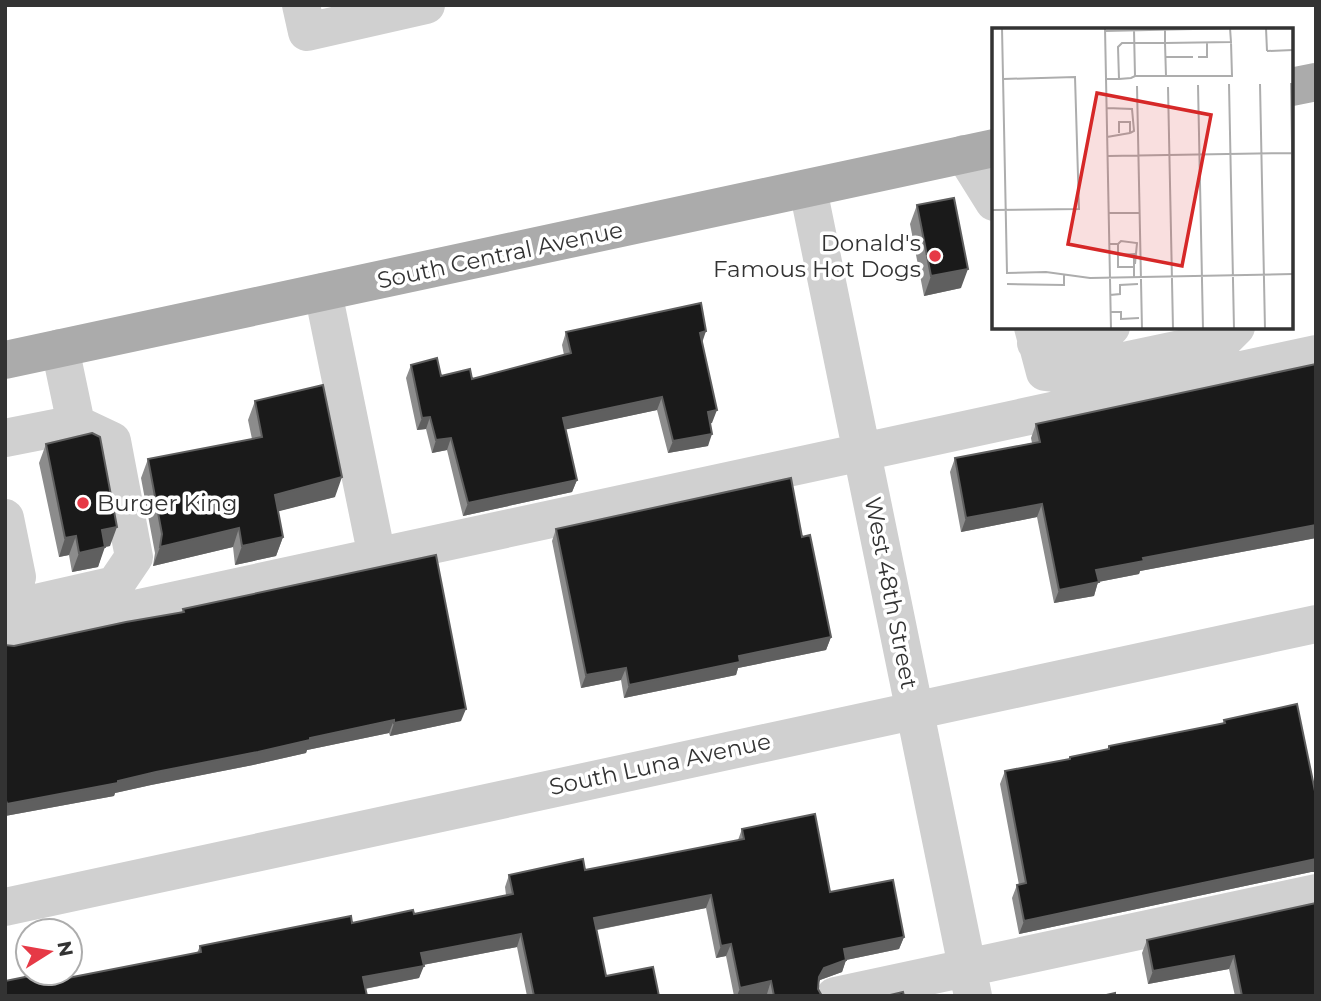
<svg xmlns="http://www.w3.org/2000/svg" width="1321" height="1001" font-family="Montserrat,sans-serif">
	<style>
		.lines { fill: none; stroke-linecap: round; stroke-linejoin: round }
		.minor { stroke: #d0d0d0; stroke-width: 38 }
		.major { stroke: #ababab; stroke-width: 38 }
		.wall { fill: #8c8c8c }
		.shaded-wall { fill: #5f5f5f }
		.building { fill: #1a1a1a; stroke: #5f5f5f; stroke-width: 2 }
		.poi-dot { fill: #e63946; stroke: #fff; stroke-width: 2.5 }
		.labels { text-anchor: middle; stroke-width: 7; stroke-linejoin: round; paint-order: stroke }
		.poi-label { font-size: 23px; fill: #333; stroke: #fff; text-anchor: end }
		.street-label { font-size: 23px; fill: #333; stroke: #fff }
		.inset-road { fill: none; stroke: #adadad; stroke-width: 2 }
		.view { fill: #d62828; fill-opacity: 0.15; stroke: #d62828; stroke-width: 3.5 }
		.inset-edge { fill: none; stroke: #333; stroke-width: 3.5 }
	</style>
	<rect width="100%" height="100%" fill="#fff"/>
	<g class="lines">
		<path class="minor" d="M301,5L307,32L426,5
			M964,154L994,202
			M808,189L973,996
			M323,292L377,557
			M1033,327L1045,372L1062,374L1223,340L1236,327
			M1036,343L1111,327
			M5,438L76,424L60,348
			M5,518L17,577L5,579
			M5,610L115,585L134,557L112,441L76,424
			M5,637L1316,354
			M5,907L1316,624
			M835,996L1316,893"/>
		<path class="major" d="M1291,87L1316,82
			M5,360L994,148"/>
	</g>
	<path class="wall" d="M917,205L961,288L924,296L910,224Z
		M566,332L702,342L712,423H710L708,446L668,453L657,410L566,429L577,480L572,492L463,516L447,450L432,453L426,429L417,430L406,378L411,365L441,376L472,379L564,355L562,345Z
		M1316,364V538L1140,571L1139,574L1098,582L1094,596L1054,603L1037,517L961,532L950,472L955,458L1032,443L1031,438L1036,424Z
		M255,401L335,497L278,511L283,537L276,556L235,565L233,547L153,566L155,553L141,478L148,459L252,439L248,420Z
		M46,444L110,546L104,547L98,567L72,572L69,555L59,557L39,463Z
		M556,529L802,537L831,637L826,650L738,668L736,675L624,698L621,680L581,688L552,541Z
		M183,609L461,721L390,736L389,733L307,750L306,753L253,765L151,785L115,793L114,796L5,816V645L14,646L182,612Z
		M1224,720L1311,872L1019,934L1012,898L1017,885H1019L1000,784L1005,771L1069,759L1070,757L1108,749L1109,746L1223,723Z
		M742,829L830,892L904,937L899,949L846,960L842,972L820,980L819,982L818,989L822,996H767V994L757,996H734L726,956L716,958L706,908L597,930L606,976L659,996H527L517,947L423,965L419,978L365,989L197,953L200,946L414,914L506,895L505,887L509,875L585,870L738,840Z
		M1316,903V996H1235L1229,969L1148,984L1142,953L1147,940Z"/>
	<path class="shaded-wall" d="M968,269L961,288L924,296L931,276Z
		M706,331L702,343L700,333Z
		M662,397L657,410L559,431L563,418Z
		M717,410L712,423L704,425L708,412Z
		M430,417L426,429L417,430L422,418Z
		M712,434L708,446L668,453L673,441Z
		M451,438L447,450L432,453L436,440Z
		M342,477L335,497L268,514L275,495Z
		M577,480L572,492L463,516L468,503Z
		M1042,504L1037,517L961,532L966,518Z
		M1316,525V538L1140,571L1139,574L1098,582L1094,596L1054,603L1059,590L1096,570L1143,558Z
		M117,527L110,546L95,549L102,530Z
		M239,528L233,547L153,566L160,547Z
		M76,536L69,555L59,557L65,538Z
		M283,537L276,556L235,565L242,546Z
		M105,547L98,567L72,572L79,553Z
		M831,637L826,650L738,668L736,675L624,698L629,685L739,656Z
		M626,668L621,680L581,688L586,675Z
		M466,709L461,721L390,736L394,723Z
		M394,720L389,733L307,750L306,753L253,765L151,785L115,793L114,796L5,816V808L7,804L118,781L310,738Z
		M1316,859V872H1311L1019,934L1024,921Z
		M711,895L706,908L590,931L594,918Z
		M521,934L517,947L417,966L421,953Z
		M904,937L899,949L846,960L842,972L820,980L814,990L819,977L824,968L844,949Z
		M731,944L726,956L716,958L721,946Z
		M1234,956L1229,969L1148,984L1153,971Z
		M424,966L419,978L358,990L363,977Z
		M771,981L767,994L757,996H737L740,988Z"/>
	<path class="building" d="M954,198L968,269L931,276L917,205Z
		M701,303L706,331L700,333L717,410L708,412L712,434L673,441L662,397L563,418L577,480L468,503L451,438L436,440L430,417L422,418L411,365L437,358L441,376L470,369L472,379L571,353L566,332Z
		M1316,364V525L1143,558L1144,561L1096,570L1099,582L1059,590L1042,504L966,518L955,458L1040,442L1036,424Z
		M323,385L342,477L275,495L283,537L242,546L239,528L160,547L162,534L148,459L262,437L255,401Z
		M92,433L100,437L117,527L102,530L105,547L79,553L76,536L65,538L46,444Z
		M791,478L802,537L810,535L831,637L739,656L740,662L629,685L626,668L586,675L556,529Z
		M436,555L466,709L394,723V720L310,738V740L258,752L156,772L118,781V783L7,804L5,797V645L14,646L126,622L184,612L183,609Z
		M1297,704L1316,796V859L1024,921L1017,885L1026,883L1005,771L1070,759V757L1109,749V746L1225,723L1224,720Z
		M815,814L830,892L893,880L904,937L844,949L846,960L824,968L819,977L818,989L822,996H774L771,981L740,988L731,944L721,946L711,895L594,918L606,976L653,967L659,996H534L521,934L421,953L424,966L363,977L367,996H5V981L40,974L42,983L201,952L200,946L351,916L352,923L413,910L414,914L513,894L509,875L583,859L585,870L744,839L742,829Z
		M1316,903V996H1242L1234,956L1153,971L1147,940Z
		M903,992L904,996H886Z
		M1115,993V996H1102Z"/>
	<g class="poi-dot">
		<circle cx="935" cy="256" r="7"/>
		<circle cx="83" cy="503" r="7"/>
	</g>
	<g class="labels">
		<g class="poi-label">
			<text x="921" y="251">Donald's<tspan x="921" dy="26">Famous Hot Dogs</tspan></text>
			<text x="97" y="511" text-anchor="start">Burger King</text>
		</g>
		<g class="street-label">
			<text transform="translate(500 255) rotate(-12)" y="8">South Central Avenue</text>
			<text transform="translate(891 593) rotate(79)" y="8">West 48th Street</text>
			<text transform="translate(660 764) rotate(-12)" y="8">South Luna Avenue</text>
		</g>
	</g>
	<g transform="translate(992 28)">
		<rect width="301" height="301" fill="#fff"/>
		<path class="inset-road" d="M10,0L15,245L54,244L98,250L301,246M113,0L119,301M274,0L275,23M142,2L143,48M173,2V15L239,14L238,0M113,3L246,0M275,23L301,22M174,29H201M206,29H215V15M174,48H240L239,14M114,51H127L139,50L143,48H174L173,15H130L126,19L127,51M299,55L301,175M237,56L242,301M268,56L273,301M206,57L211,301M145,58L150,301M176,59L181,301M115,80L140,81L142,103L138,105M127,105V94H138V105M115,109L138,105M116,128L301,125M0,182L87,181L83,49L11,51M117,185H148M117,216H126V227L142,226V250M126,216L129,213L145,215L143,236M126,227V239H142M15,256L72,257V247M118,267L128,266V257L146,256M118,284H129V291L147,290"/>
		<path class="view" d="M105,65L219,87L190,238L76,216Z"/>
		<rect width="301" height="301" class="inset-edge"/>
	</g>
	<rect width="1321" height="1001" fill="none" stroke="#333333" stroke-width="14"/>
	<g transform="translate(49 952) rotate(79)"><circle r="33" fill="#ffffff" stroke="#adadad" stroke-width="2"/>
	<path d="M0-5L12 26L0 18L-12 26Z" fill="#e63946"/>
	<text y="-10" font-size="19" font-weight="bold" text-anchor="middle" fill="#333333">N</text>
	</g>
</svg>
